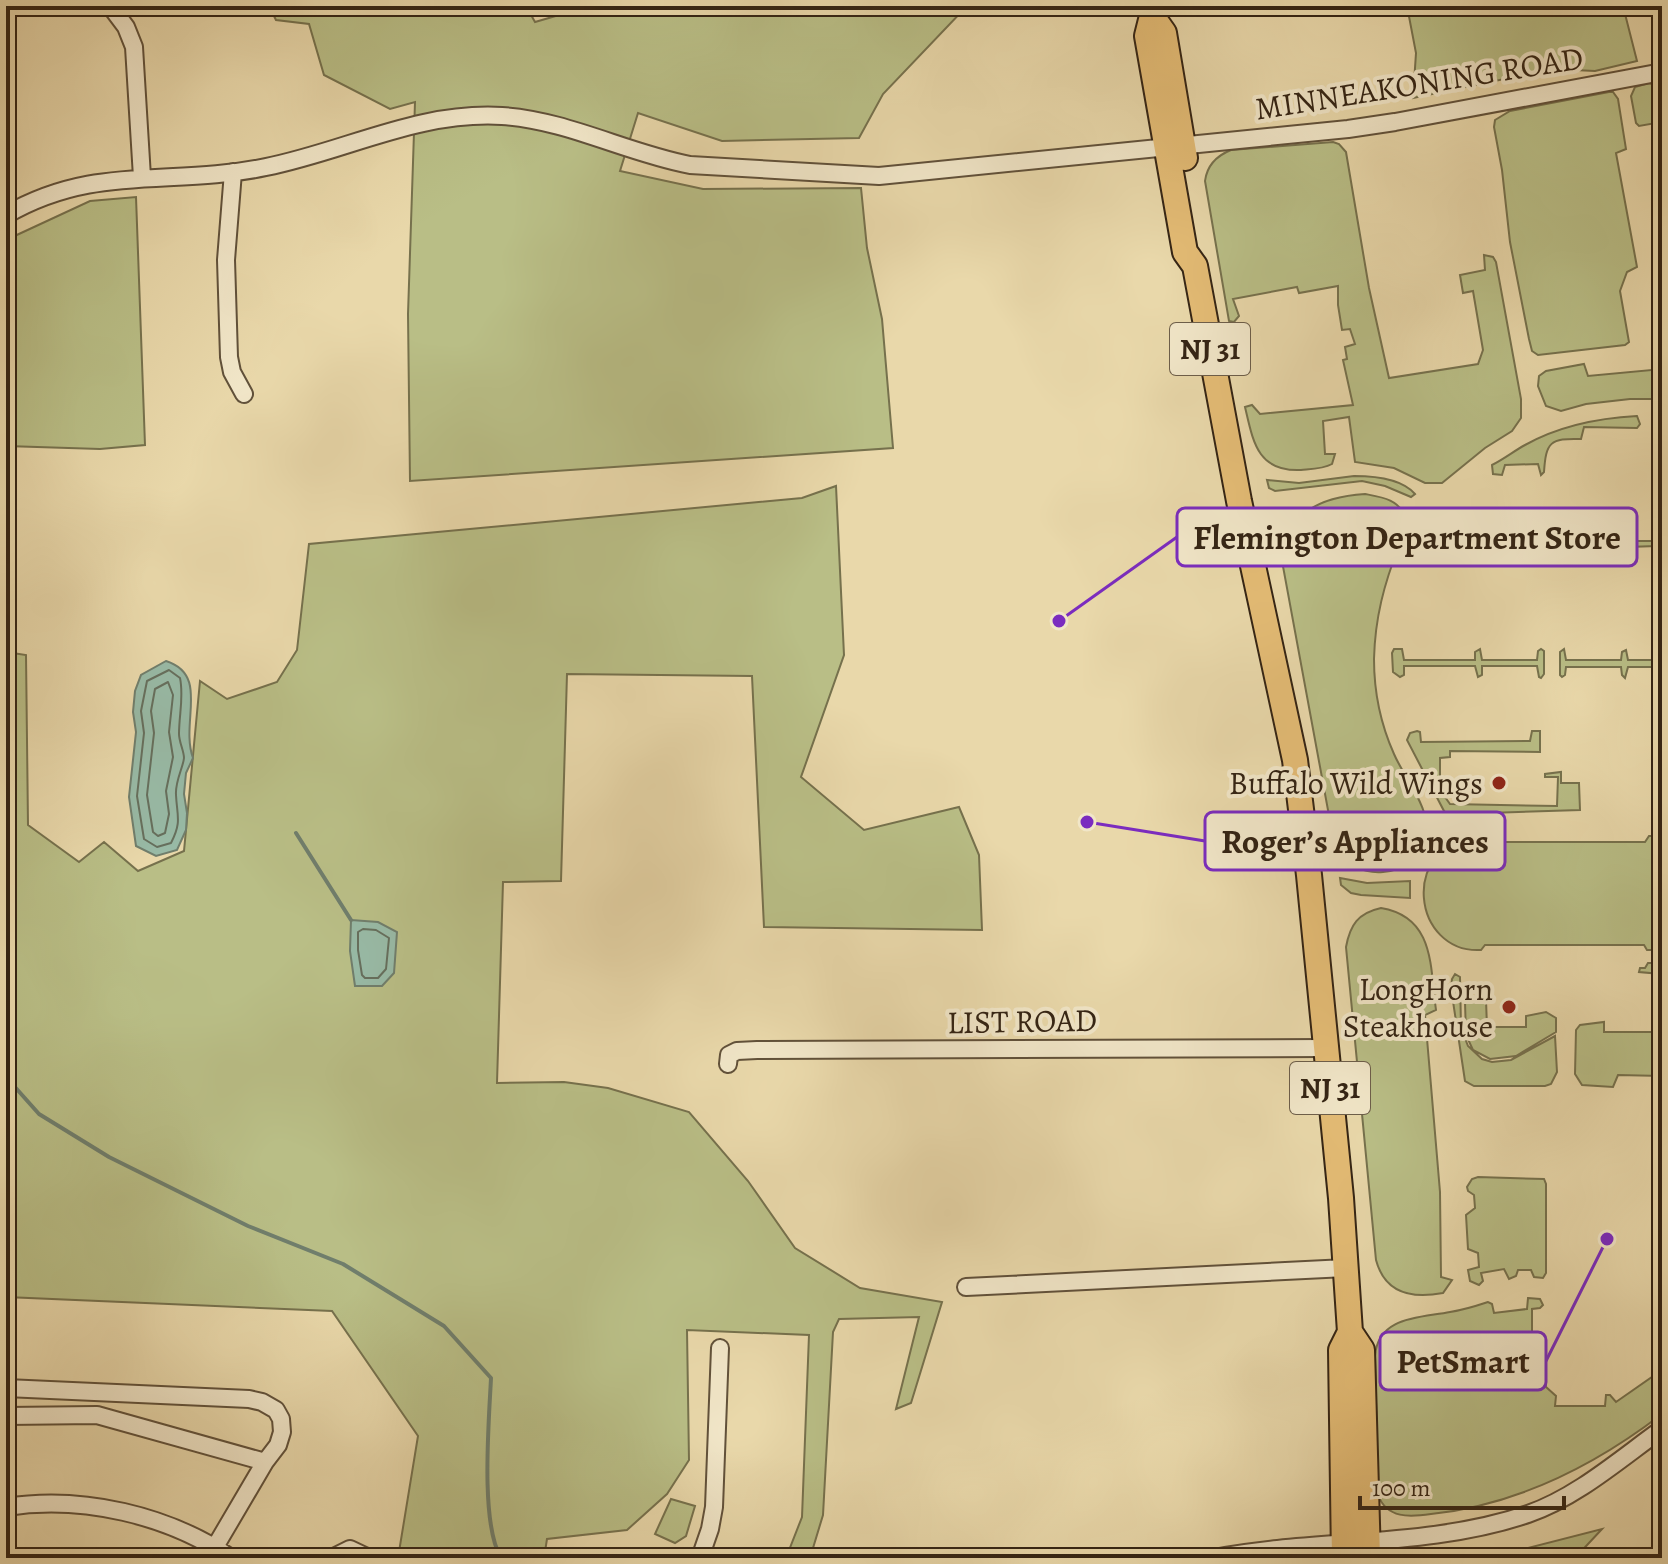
<svg xmlns="http://www.w3.org/2000/svg" width="1668" height="1564" font-family="Alegreya,serif">
	<style>
		.green { fill: #b9be86; stroke: #76714d; stroke-width: 2 }
		.water { fill: #98baa6; stroke: #707e6c; stroke-width: 2 }
		.lines { fill: none; stroke-linecap: round; stroke-linejoin: round }
		.shore { stroke: #666f5d; stroke-width: 2 }
		.stream { stroke: #707e6c; stroke-width: 4 }
		.minor-casing { stroke: #61513a; stroke-width: 20 }
		.highway-casing { stroke: #342414; stroke-width: 28 }
		.minor { stroke: #f1e6c8; stroke-width: 16 }
		.highway { stroke: #e4bc75; stroke-width: 24 }
		.poi-dot { fill: #8f2418; stroke: #f1e6c8; stroke-width: 3 }
		.labels { text-anchor: middle; stroke-width: 8; stroke-linejoin: round; paint-order: stroke }
		.shield { fill: #f1e6c8; stroke: #6d5e4a; stroke-width: 2 }
		.shield-label { font-size: 30px; font-weight: bold; fill: #342414 }
		.street-label { font-size: 32px; fill: #342414; stroke: #f1e6c8 }
		.poi-label { font-size: 32px; fill: #342414; stroke: #f1e6c8; text-anchor: end }
		.leader { fill: none; stroke: #7b2cbf; stroke-width: 3 }
		.callout-dot { fill: #7b2cbf; stroke: #f1e6c8; stroke-width: 3 }
		.callout { fill: #f1e6c8; stroke: #7b2cbf; stroke-width: 3 }
		.callout-label { font-size: 34px; text-anchor: middle; font-weight: bold; fill: #342414 }
	</style>
	<rect width="100%" height="100%" fill="#e9d8aa"/>
	<filter id="stains"><feTurbulence type="fractalNoise" baseFrequency=".0025" numOctaves="4"/><feColorMatrix values="0 0 0 0 .2 0 0 0 0 .09 0 0 0 0 .02 0 0 0 .5 -.17"/></filter>
	<radialGradient id="worn" r=".72"><stop offset=".6" stop-color="#630" stop-opacity="0"/><stop offset="1" stop-color="#630" stop-opacity=".3"/></radialGradient>
	<path class="green" d="M269,6H526L535,22L580,9L581,6H967L883,94L859,138L722,141L638,113L620,171L703,189L861,188L867,248L882,319L893,448L410,481L408,314L415,102L390,109L324,75L309,24L276,20Z
		M1407,6H1623L1637,61L1595,71L1553,69L1413,98L1416,53Z
		M1649,83L1662,87V122L1639,126L1636,123L1631,96L1635,87Z
		M1609,92H1613L1618,99L1626,149L1616,153L1637,267L1627,272L1620,291L1629,342L1625,345L1538,355L1532,351L1529,339L1510,242L1502,170L1494,127L1495,120L1510,111Z
		M1333,142L1339,144L1346,152L1369,288L1389,378L1478,364L1483,350L1473,291L1463,293L1460,275L1485,270L1484,255L1493,257L1496,262L1521,399V418L1512,431L1485,448L1442,483H1425L1394,468L1355,462L1349,417L1323,421L1325,454H1335L1332,464C1323,469 1312,469 1301,470C1257,472 1253,441 1245,407L1252,405L1260,414L1353,405L1343,360L1347,359L1345,347L1355,344L1350,329L1342,330L1338,305V286L1299,293L1297,287L1233,299L1239,316L1234,322L1229,321L1205,181C1207,165 1216,156 1231,150Z
		M136,197L145,445L100,449L6,446V240L90,201Z
		M1584,364L1588,376L1662,369V399H1630L1586,404L1561,411L1546,406L1538,386L1539,376L1546,371Z
		M1637,416L1640,424L1637,428L1584,427L1581,439C1550,438 1546,442 1544,472L1541,475L1538,464L1505,465L1502,475L1493,474L1492,465C1504,459 1514,451 1525,445C1559,426 1599,418 1637,416Z
		M1354,476C1374,476 1402,479 1415,494L1411,497L1385,486L1362,481L1275,491L1269,488L1267,480L1299,483Z
		M836,486L844,655L801,777L864,830L959,807L979,855L982,930L764,927L752,676L567,674L561,881L503,882L497,1083L564,1082L608,1088L689,1112L748,1181L795,1248L860,1288L942,1302L911,1403L896,1409L919,1317L839,1319L833,1332L823,1515L810,1558H786L802,1517L809,1335L687,1330L689,1460L667,1494L627,1530L547,1539L544,1558H398L418,1436L332,1311L6,1297V652L26,655L28,825L79,862L104,842L138,871L184,851L200,681L227,699L277,682L297,650L309,544L802,498Z
		M1365,494C1381,497 1399,499 1405,517C1409,527 1403,537 1399,546C1384,584 1375,618 1374,659C1374,691 1381,725 1394,754C1405,780 1433,809 1425,839C1415,880 1353,883 1335,848L1282,561C1287,512 1320,497 1365,494Z
		M1565,530L1567,540H1621L1622,532L1627,530L1629,541H1656V546L1628,547V556L1624,558L1621,547H1567L1566,555L1562,558L1560,532Z
		M1394,649H1402L1404,660H1475V652L1480,649L1482,660H1537L1538,651L1541,649L1544,651V674L1541,678L1539,677L1537,666H1482V675L1478,677L1475,666H1404V675L1400,677L1393,672L1392,653Z
		M1564,649L1566,660H1621L1622,652L1626,650L1628,660H1656V667H1628L1625,678L1622,675L1621,667H1566L1565,675L1562,677L1560,675V652Z
		M1417,731L1420,732L1421,742L1530,741L1532,731H1540V752L1450,751V757L1440,758V790L1450,804L1557,806L1558,777H1545V774L1561,772V783H1579L1580,810L1488,813L1480,822H1464L1454,819L1444,811L1407,740L1410,733Z
		M1480,834L1487,842H1645L1649,836H1662V950H1647L1644,945H1485L1481,950C1413,954 1397,845 1480,834Z
		M1340,878L1367,883L1410,881V898L1361,895L1351,893L1341,885Z
		M1381,908C1435,917 1430,967 1436,1010L1425,1015L1440,1192L1441,1277L1452,1280L1443,1293C1412,1299 1385,1294 1376,1260L1346,947C1350,925 1358,913 1381,908Z
		M1648,963H1662V1076L1618,1075L1613,1087L1582,1085L1575,1074L1576,1030L1580,1025L1604,1022V1032H1657V990L1661,974L1639,972L1640,968H1645Z
		M1455,974L1460,977L1461,1028L1468,1046L1482,1059L1492,1062L1511,1060L1555,1036L1557,1072L1551,1084L1545,1086H1474L1465,1081L1451,988L1452,979Z
		M1468,1000H1486L1487,1027H1526V1016L1546,1012L1556,1018V1032L1516,1056L1490,1059L1473,1050L1466,1035L1465,1002Z
		M1478,1177L1544,1179L1546,1184V1273L1543,1278L1534,1277L1531,1270H1518L1516,1276L1509,1279L1504,1269L1481,1273L1483,1281L1479,1285L1470,1281L1468,1270L1479,1267L1478,1253L1468,1249L1466,1215L1475,1208L1474,1195L1468,1191L1467,1187L1472,1179Z
		M1528,1298L1540,1299L1543,1305L1540,1308L1532,1309V1370L1542,1371L1546,1387L1556,1396L1555,1406H1605L1606,1395H1610L1616,1402L1662,1370V1414C1594,1466 1517,1505 1431,1514C1410,1517 1387,1519 1378,1495L1375,1356C1378,1316 1420,1318 1450,1312C1463,1310 1476,1306 1488,1302L1492,1304L1494,1313L1527,1309Z
		M671,1499L695,1506L686,1536L675,1543L655,1534Z
		M1602,1529L1575,1558H1508L1512,1552Z"/>
	<path class="water" d="M166,661C210,675 180,722 193,758L186,773L184,794L187,813L186,830L177,850L156,856L136,846L129,797L136,732L133,712L135,691L141,675Z
		M351,920L378,922L397,932L394,973L382,986H355L350,951Z"/>
	<g class="lines">
		<path class="shore" d="M169,670L180,678C184,697 179,714 179,734C179,742 184,751 184,758C183,768 175,781 176,795C177,816 182,822 171,843L157,847L144,839L137,796L144,733L141,711L147,681Z
			M168,682L173,695L169,732L173,757L166,791L169,814L165,833L158,836L153,832L147,795L154,733L151,711L155,689Z
			M363,929L376,930L389,938L386,969L378,978H365L362,975L358,950V932Z"/>
		<path class="stream" d="M296,833L351,920
			M6,1077L39,1114L109,1157L248,1226L343,1264L444,1326L491,1378C489,1421 480,1523 501,1558"/>
		<defs>
			<path id="minor" d="M114,11L126,27L134,47L142,177
				M233,172L226,260L229,357L232,372L244,394
				M6,215C95,163 172,187 266,167C346,151 418,111 502,116C566,120 627,153 690,165L879,176L1348,129L1395,122L1662,72
				M728,1064L729,1055L737,1051L757,1050L1326,1048
				M966,1287L1346,1268
				M6,1388L249,1399L262,1402L276,1410L281,1419L282,1432L278,1445L265,1462L215,1547
				M6,1416L97,1415L265,1462
				M6,1507C82,1495 168,1515 231,1558
				M332,1558L350,1549L369,1558
				M700,1558L710,1529L714,1507L720,1348
				M1214,1558C1318,1538 1428,1548 1528,1514C1577,1497 1620,1459 1662,1429"/>
			<path id="highway" d="M1150,9L1152,16L1164,33L1185,158
				M1152,16L1147,36L1185,252L1195,266L1239,501L1295,760L1309,875L1341,1198L1350,1332L1362,1350L1368,1558
				M1344,1558L1341,1350L1350,1332"/>
		</defs>
		<use href="#minor" class="minor-casing"/>
		<use href="#highway" class="highway-casing"/>
		<use href="#minor" class="minor"/>
		<use href="#highway" class="highway"/>
	</g>
	<g class="poi-dot">
		<circle cx="1499" cy="783" r="8"/>
		<circle cx="1509" cy="1007" r="8"/>
	</g>
	<g class="labels">
		<g class="shield">
			<rect x="1170" y="323" width="80" height="52" rx="6"/>
			<rect x="1290" y="1062" width="80" height="52" rx="6"/>
		</g>
		<g class="shield-label">
			<text x="1210" y="359">NJ 31</text>
			<text x="1330" y="1098">NJ 31</text>
		</g>
		<g class="street-label">
			<text transform="translate(1419 83) rotate(-9)" y="11">MINNEAKONING ROAD</text>
			<text transform="translate(1022 1021) rotate(-1)" y="11">LIST ROAD</text>
		</g>
		<g class="poi-label">
			<text x="1483" y="794">Buffalo Wild Wings</text>
			<text x="1493" y="1000">LongHorn<tspan x="1493" dy="37">Steakhouse</tspan></text>
		</g>
	</g>
	<path class="leader" d="M1059 621L1177 537M1087 822L1205 841M1607 1239L1546 1361"/>
	<g class="callout-dot">
		<circle cx="1059" cy="621" r="8"/>
		<circle cx="1087" cy="822" r="8"/>
		<circle cx="1607" cy="1239" r="8"/>
	</g>
	<g class="callout">
		<rect x="1177" y="508" width="460" height="58" rx="8"/>
		<rect x="1205" y="812" width="300" height="58" rx="8"/>
		<rect x="1380" y="1332" width="166" height="58" rx="8"/>
	</g>
	<g class="callout-label">
		<text x="1407" y="549">Flemington Department Store</text>
		<text x="1355" y="853">Roger’s Appliances</text>
		<text x="1463" y="1373">PetSmart</text>
	</g>
	<rect width="1668" height="1564" fill="none" stroke="#e9d8aa" stroke-width="32"/>
	<rect x="8" y="8" width="1652" height="1548" fill="none" stroke="#342414" stroke-width="4"/>
	<rect x="16" y="16" width="1636" height="1532" fill="none" stroke="#342414" stroke-width="2"/>
	<path d="M1360 1496v12h204v-12" fill="none" stroke="#342414" stroke-width="4"/>
	<text x="1372" y="1496" font-size="24" fill="#342414" stroke="#f1e6c8" stroke-width="6" paint-order="stroke">100 m</text>
	<rect width="100%" height="100%" filter="url(#stains)"/>
	<rect width="100%" height="100%" fill="url(#worn)"/>
</svg>
